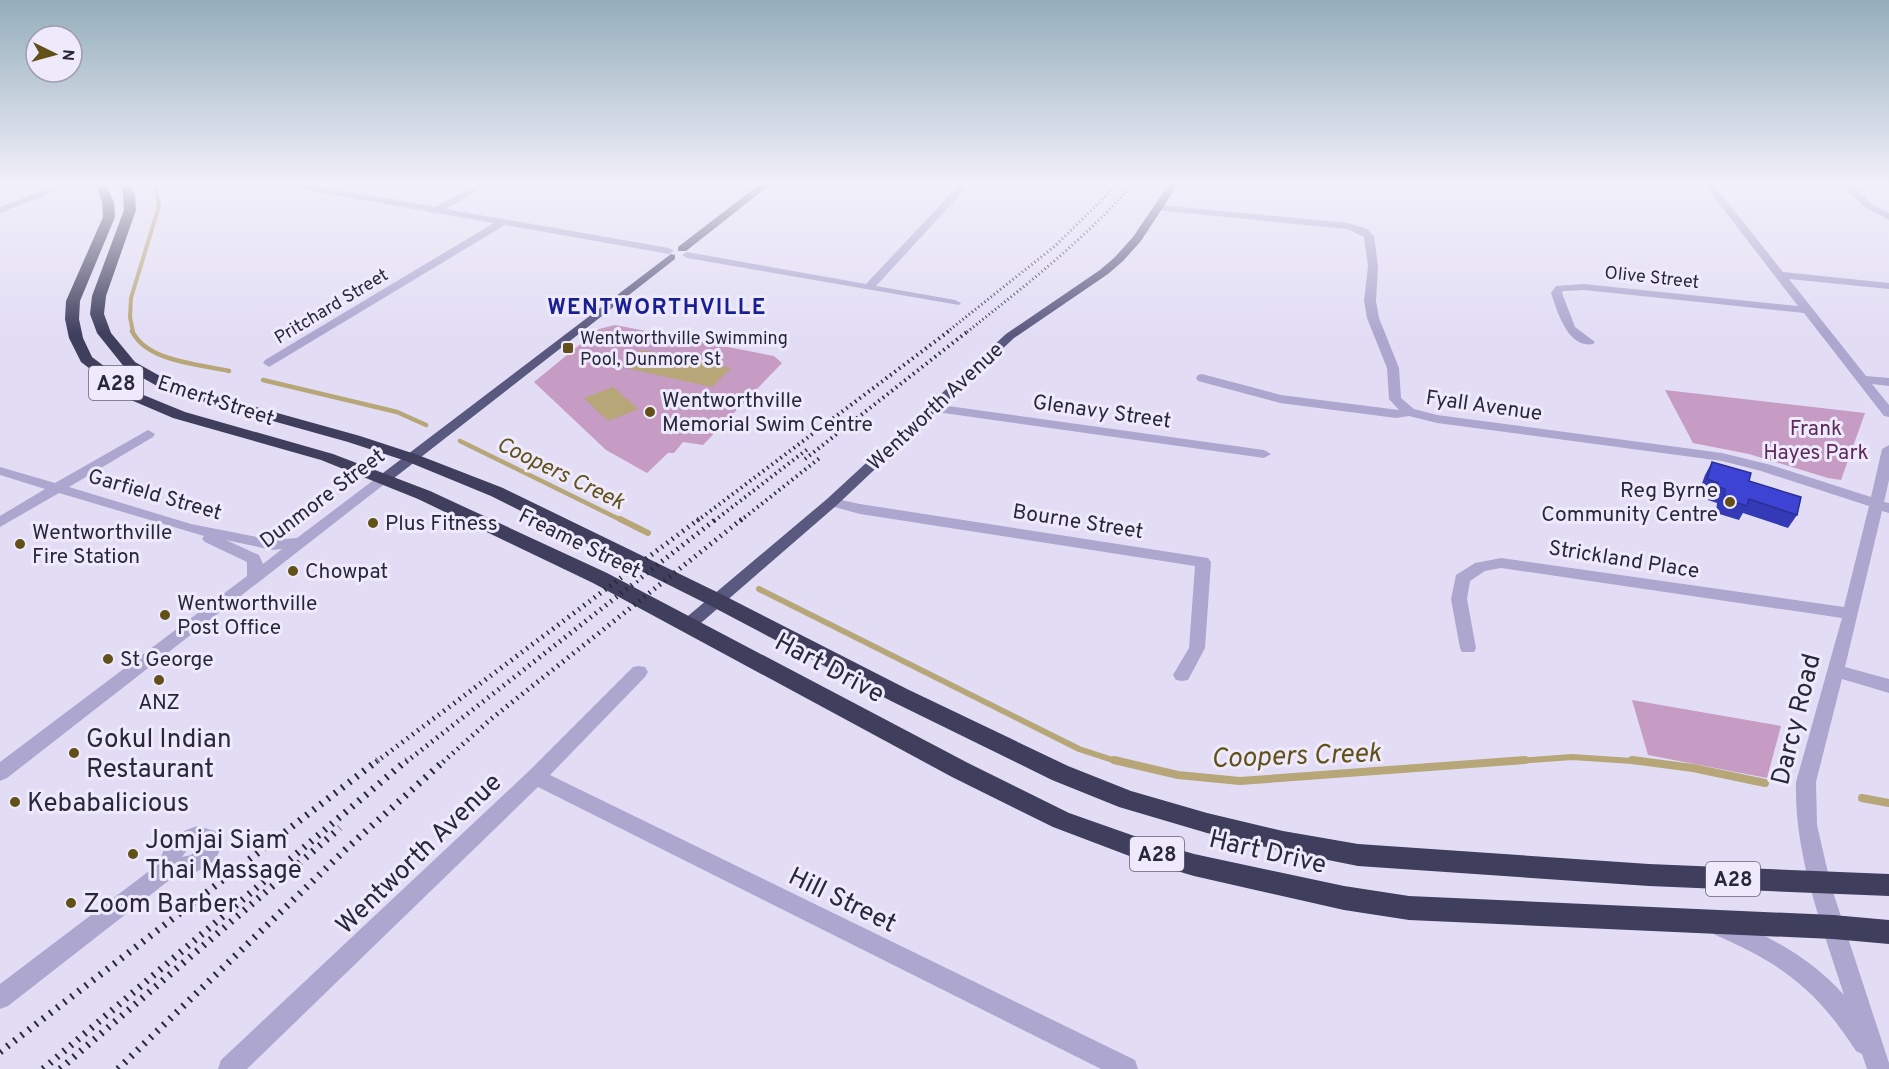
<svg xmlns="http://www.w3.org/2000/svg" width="1889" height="1069" font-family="Overpass,sans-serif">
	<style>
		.green { fill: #c69bc4 }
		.water { fill: #b6a678 }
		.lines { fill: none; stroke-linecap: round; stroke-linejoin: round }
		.stream-far3 { stroke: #b6a678; stroke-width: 4 }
		.stream-far2 { stroke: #b6a678; stroke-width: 4.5 }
		.stream-far1 { stroke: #b6a678; stroke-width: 6 }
		.stream { stroke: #b6a678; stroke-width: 8 }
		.minor { fill: #ada7cf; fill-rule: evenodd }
		.major { fill: #59587e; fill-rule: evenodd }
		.highway { fill: #3f3e5d; fill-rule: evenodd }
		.rail-far3 { stroke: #29283b; stroke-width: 3; stroke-dasharray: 1 3; stroke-linecap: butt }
		.rail-far2 { stroke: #29283b; stroke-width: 4; stroke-dasharray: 1.5 4; stroke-linecap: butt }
		.rail-far1 { stroke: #29283b; stroke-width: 5; stroke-dasharray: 1.5 5; stroke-linecap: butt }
		.rail { stroke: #29283b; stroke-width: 7; stroke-dasharray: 2 7; stroke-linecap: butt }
		.wall { fill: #343ab5 }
		.building { fill: #3d44d3; stroke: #2b3094; stroke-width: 1.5 }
		.poi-dot { fill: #615118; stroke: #eeeafc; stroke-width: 2 }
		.labels { text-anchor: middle; stroke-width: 6; stroke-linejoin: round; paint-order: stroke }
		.far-street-label { font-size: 18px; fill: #29283b; stroke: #eeeafc }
		.far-poi-label { font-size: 18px; fill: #29283b; stroke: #eeeafc; text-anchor: start }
		.shield { fill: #eeeafc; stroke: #646275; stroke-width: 1.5 }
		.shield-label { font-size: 20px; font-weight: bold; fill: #29283b }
		.street-label { font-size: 21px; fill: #29283b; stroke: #eeeafc }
		.poi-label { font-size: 21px; fill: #29283b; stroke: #eeeafc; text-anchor: start }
		.park-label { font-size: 21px; fill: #5c2958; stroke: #eeeafc }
		.far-district-label { font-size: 22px; font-weight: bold; letter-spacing: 1.5px; fill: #181f93; stroke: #eeeafc }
		.water-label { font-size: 22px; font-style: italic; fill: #615118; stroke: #eeeafc }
		.near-street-label { font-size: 26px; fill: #29283b; stroke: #eeeafc }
		.near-poi-label { font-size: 26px; fill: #29283b; stroke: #eeeafc; text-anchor: start }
		.near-water-label { font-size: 27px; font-style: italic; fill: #615118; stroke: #eeeafc }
	</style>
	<rect width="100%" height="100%" fill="#e2ddf5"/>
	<path class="green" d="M615,325L774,356L782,363L703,445L683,442L674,453H668L647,473L606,450L534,382L599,329Z
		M1665,390L1865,413L1841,480L1828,478L1749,454L1693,443Z
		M1632,700L1781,726L1767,778L1648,755Z"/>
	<path class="water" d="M642,350L731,368L712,387L621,367Z
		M613,387L638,409L608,421L584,398Z"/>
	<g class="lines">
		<path class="stream-far3" d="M133,332L130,317L131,298L159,206L155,184"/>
		<path class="stream-far2" d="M132,331C147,362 199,364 229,371
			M263,380L397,412L426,425
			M460,441L623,521"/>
		<path class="stream-far1" d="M620,519L648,533
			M759,589L1079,749L1119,762
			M1504,762L1572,757L1647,762"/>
		<path class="stream" d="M1114,760L1178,775L1240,781L1525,760
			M1632,760L1693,768L1765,783
			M1862,798L1889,803"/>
		<path class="minor" d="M60,184H73L0,213V207Z
			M284,184H303L435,207L478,184H489L446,209L669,248L674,251L669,254L505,225L269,367L263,363L265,360L494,223L288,187Z
			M960,184H970L876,286L955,300L961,303L959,305L687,258L682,255L687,252L866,284Z
			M1704,184H1713L1783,272L1889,283V289L1789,279L1866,376L1889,378V386L1872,384L1889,405V417L1884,416L1804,313L1584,290L1563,291L1562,293L1575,327L1595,342L1593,344C1568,349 1557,311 1551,293L1556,286L1584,284L1798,306Z
			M1840,184H1850L1872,204L1889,213V220L1866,208Z
			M1158,205L1348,223L1367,229L1374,236L1378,266L1376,301L1379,318L1399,368L1401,398L1414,409L1437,415L1722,453L1771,465L1871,497L1882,449L1889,445V480L1884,502L1889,503V513L1882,511L1845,667L1889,679V693L1842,679L1816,782L1817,825L1831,886L1889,1063V1069H1867L1862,1054L1856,1051C1816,989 1781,963 1713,934L1710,927L1713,920L1721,917C1768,935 1810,957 1844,995C1822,925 1794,856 1796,782L1842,618L1501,568L1485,571L1470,581L1467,599L1476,648L1474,652H1462L1460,648L1451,599L1456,575L1475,563L1501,558L1844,607L1869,506L1761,471L1722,461L1437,423L1409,416L1396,418L1280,403L1198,381L1196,378L1198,375L1202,374L1281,395L1399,410L1389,399L1387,368L1367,318L1364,301L1368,266L1364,237L1347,229L1155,210V206Z
			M934,404L1264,450L1271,454L1264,458L929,411L928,408Z
			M148,430L155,434L153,437L69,487L191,524L272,540L297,538L379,476H389L391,479L7,778L0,781V762L247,576V562L205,542L202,539L204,536L59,493L0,527V516L45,489L0,475V467L55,483ZM226,540L272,550L282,549L263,564L259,555Z
			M832,498L860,504L1208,558L1211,562L1205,648L1188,680L1182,681L1176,680L1173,675L1189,648L1195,566L860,514L827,505L825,502Z
			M639,666L645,667L648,672L645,677L550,775L1135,1060L1138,1069H1101L538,787L247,1069H218L221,1060L529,771L633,667Z
			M197,826L215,831C234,855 199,877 176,875L8,1006L0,1009V984L161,862C162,841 179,832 197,826ZM197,844H201L191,855L182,857L187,850Z"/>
		<path class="major" d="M760,184H771L686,251H678V247Z
			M1169,184H1178L1141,241L1123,261L1108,274L1014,338L837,505L694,629H682L680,625L682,621L827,499L1006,334L1100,270L1115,257L1133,237Z
			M671,254L675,255V259L389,482H379L377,479L379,476Z"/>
		<path class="highway" d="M95,184H105L114,202L115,217L80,301L79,319L83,338L92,357L141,394L185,412L333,454L430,491L607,573L968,763L1069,813L1140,838L1194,854L1344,886L1409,896L1833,915L1889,920V944L1833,939L1409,920L1344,910L1194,876L1140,860L1053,827L952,777L593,583L418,499L321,460L173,418L131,400L81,362L69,338L65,319L66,301L103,217L102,202Z
			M119,184H129L135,195L136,210L106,296L104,314L111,333L135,362L176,385L360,436L418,455L503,488L723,595L907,689L1068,766L1131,791L1207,813L1283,831L1358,844L1649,864L1889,874V896L1649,886L1358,866L1283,851L1207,833L1119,807L1052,780L891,701L709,605L491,496L406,461L348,442L166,391L125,368L97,333L90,314L92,296L124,210L123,195Z"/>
		<path class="rail-far3" d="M947,332L1055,246L1118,184
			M967,332C1025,286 1084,240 1133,184"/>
		<path class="rail-far2" d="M805,459L968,331
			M697,521L949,331
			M714,521L809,448
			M740,521L821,457"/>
		<path class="rail-far1" d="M376,762L699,519
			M406,762L716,519
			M443,762L491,719L742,519"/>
		<path class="rail" d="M0,1052L378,760
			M43,1069L407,760
			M60,1069L340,828
			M118,1069L345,850L445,760"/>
	</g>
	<path class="wall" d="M1712,462L1749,481L1797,515L1788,528L1743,513L1739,520L1716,513L1717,503L1708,500L1710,496L1699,492L1705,475Z"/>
	<path class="building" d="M1712,462L1751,473L1749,481L1801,497L1797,515L1749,499L1747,506L1724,499L1725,489L1716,486L1718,483L1707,479Z"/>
	<linearGradient id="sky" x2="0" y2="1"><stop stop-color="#94aebb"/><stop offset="0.55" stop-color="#f2f0fa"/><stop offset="1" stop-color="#f2f0fa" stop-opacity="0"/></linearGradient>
	<rect width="1889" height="334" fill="url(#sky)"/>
	<g class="poi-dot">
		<rect x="562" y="342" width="12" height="12" rx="3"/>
		<circle cx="650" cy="412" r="6"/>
		<circle cx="1730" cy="502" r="6"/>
		<circle cx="373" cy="523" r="6"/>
		<circle cx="20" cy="544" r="6"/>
		<circle cx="293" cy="571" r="6"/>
		<circle cx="165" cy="615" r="6"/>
		<circle cx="108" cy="659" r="6"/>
		<circle cx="159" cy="680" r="6"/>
		<circle cx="74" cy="753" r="6"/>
		<circle cx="15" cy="802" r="6"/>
		<circle cx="133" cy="854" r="6"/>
		<circle cx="71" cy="903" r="6"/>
	</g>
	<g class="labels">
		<g class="far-street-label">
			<text transform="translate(1652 277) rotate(6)" y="6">Olive Street</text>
			<text transform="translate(331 306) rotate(-31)" y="6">Pritchard Street</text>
		</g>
		<g class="far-poi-label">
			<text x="580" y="344">Wentworthville Swimming<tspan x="580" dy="21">Pool, Dunmore St</tspan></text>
		</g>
		<g class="shield">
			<rect x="89" y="366" width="54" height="34" rx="4.5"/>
			<rect x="1130" y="837" width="54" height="34" rx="4.5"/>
			<rect x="1706" y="862" width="54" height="34" rx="4.5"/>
		</g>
		<g class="shield-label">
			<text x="116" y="390">A28</text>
			<text x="1157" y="861">A28</text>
			<text x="1733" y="886">A28</text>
		</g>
		<g class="street-label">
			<text transform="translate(216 400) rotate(18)" y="7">Emert Street</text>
			<text transform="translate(1484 405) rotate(8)" y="7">Fyall Avenue</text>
			<text transform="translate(935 406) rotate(-43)" y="7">Wentworth Avenue</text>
			<text transform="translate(1102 411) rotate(8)" y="7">Glenavy Street</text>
			<text transform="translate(155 494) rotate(16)" y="7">Garfield Street</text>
			<text transform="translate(322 498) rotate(-37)" y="7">Dunmore Street</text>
			<text transform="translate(1078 521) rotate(9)" y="7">Bourne Street</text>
			<text transform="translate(580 543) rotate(26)" y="7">Freame Street</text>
			<text transform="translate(1624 559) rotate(9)" y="7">Strickland Place</text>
		</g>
		<g class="poi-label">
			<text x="662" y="407">Wentworthville<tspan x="662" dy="24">Memorial Swim Centre</tspan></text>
			<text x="1718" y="497" text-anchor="end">Reg Byrne<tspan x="1718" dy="24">Community Centre</tspan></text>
			<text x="385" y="530">Plus Fitness</text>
			<text x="32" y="539">Wentworthville<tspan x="32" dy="24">Fire Station</tspan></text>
			<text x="305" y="578">Chowpat</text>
			<text x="177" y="610">Wentworthville<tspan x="177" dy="24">Post Office</tspan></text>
			<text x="120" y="666">St George</text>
			<text x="159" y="709" text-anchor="middle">ANZ</text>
		</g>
		<g class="park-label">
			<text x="1816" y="435">Frank<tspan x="1816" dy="24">Hayes Park</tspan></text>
		</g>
		<g class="far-district-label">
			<text x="657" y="314">WENTWORTHVILLE</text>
		</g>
		<g class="water-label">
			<text transform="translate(561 472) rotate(26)" y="8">Coopers Creek</text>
		</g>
		<g class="near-street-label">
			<text transform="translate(830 667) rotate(28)" y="9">Hart Drive</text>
			<text transform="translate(1795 719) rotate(-76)" y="9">Darcy Road</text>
			<text transform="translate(1268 851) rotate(13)" y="9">Hart Drive</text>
			<text transform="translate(418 853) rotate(-44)" y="9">Wentworth Avenue</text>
			<text transform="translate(843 899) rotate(26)" y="9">Hill Street</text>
		</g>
		<g class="near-poi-label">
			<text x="86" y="747">Gokul Indian<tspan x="86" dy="30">Restaurant</tspan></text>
			<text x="27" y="811">Kebabalicious</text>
			<text x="145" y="848">Jomjai Siam<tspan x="145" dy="30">Thai Massage</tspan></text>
			<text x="83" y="912">Zoom Barber</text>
		</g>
		<g class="near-water-label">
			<text transform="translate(1296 755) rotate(-2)" y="9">Coopers Creek</text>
		</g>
	</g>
	<g transform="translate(54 54) rotate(95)"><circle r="28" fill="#eeeafc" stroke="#9f9caf" stroke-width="1.5"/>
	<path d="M0-4.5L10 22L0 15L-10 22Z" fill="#615118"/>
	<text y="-9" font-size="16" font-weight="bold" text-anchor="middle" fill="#29283b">N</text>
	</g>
</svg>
